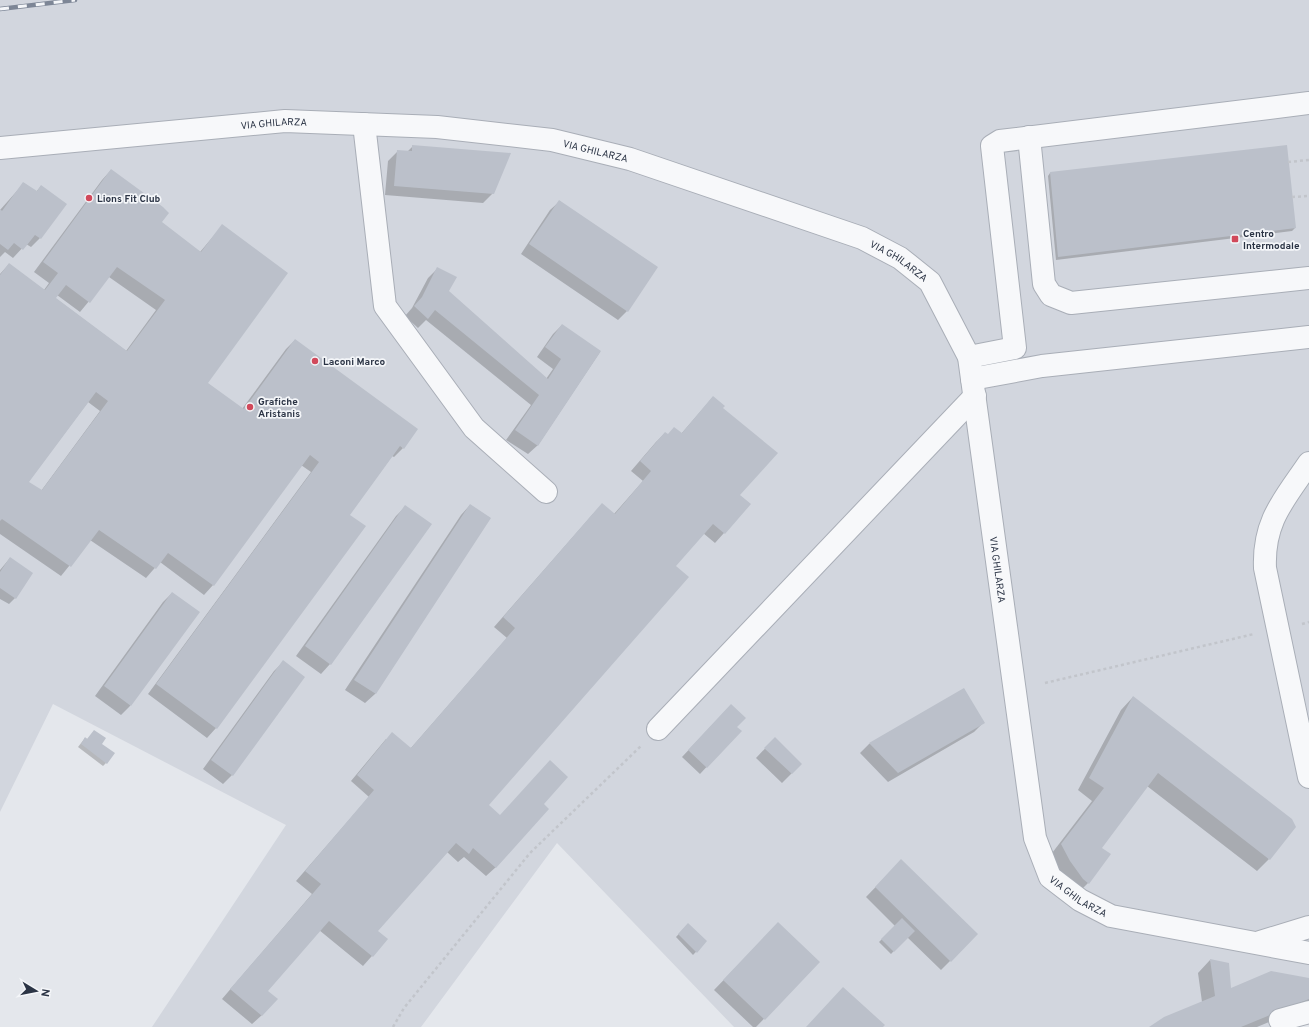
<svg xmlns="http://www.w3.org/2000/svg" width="1309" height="1027" font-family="Overpass,sans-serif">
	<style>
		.built { fill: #d2d6de }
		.shadow { fill: #0003; fill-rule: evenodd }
		.building { fill: #bbc0ca; fill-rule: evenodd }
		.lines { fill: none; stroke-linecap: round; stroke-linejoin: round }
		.minor-casing { stroke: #a9aeb7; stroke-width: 24 }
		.path { stroke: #c2c5cb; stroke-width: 2.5; stroke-dasharray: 3 3; stroke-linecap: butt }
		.minor { stroke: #f7f8fa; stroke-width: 22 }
		.rail-casing { stroke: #7d8696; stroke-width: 4.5 }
		.rail { stroke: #f4f6f9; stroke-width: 3; stroke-dasharray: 9; stroke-linecap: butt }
		.poi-dot { fill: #d1495b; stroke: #f4f6f9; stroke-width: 1.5 }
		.labels { text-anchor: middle; stroke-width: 3.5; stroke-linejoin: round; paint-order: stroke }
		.street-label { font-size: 10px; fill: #2b3445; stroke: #f4f6f9 }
		.poi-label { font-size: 10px; font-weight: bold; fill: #2b3445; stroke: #f4f6f9; text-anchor: start }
	</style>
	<rect width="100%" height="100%" fill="#e4e7ec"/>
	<path class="built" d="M0,0H1309V1006L1271,1027H734L557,843L421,1027H152L286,825L53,704L0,812Z"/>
	<path class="shadow" d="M413,146L493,193L483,203L385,195L388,161L398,151L407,152Z
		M111,170L160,223L200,252L222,226L207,383L242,409L286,349L295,340L403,448L394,457L392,456L349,515L216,728L207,738L148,694L311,472L301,465L213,585L204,595L160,562L146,578L90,540L61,576L0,534V274L9,264L44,290L49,283L34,272L102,180ZM109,277L156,310L126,351L55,298L57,295L80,312ZM88,402L100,411L41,491L28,482Z
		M1050,173L1295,228L1292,231L1056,260L1048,176Z
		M24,183L36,192L41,186L40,238L31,247L26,244L13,258L5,252L0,257V210Z
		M560,201L627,311L618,320L521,254L550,210Z
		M437,269L448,292L546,379L553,369L537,357L553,334L562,325L600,352L538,445L528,454L506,440L531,405L426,320L418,328L405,316L412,308L428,278Z
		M713,397L722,408L739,495L750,504L715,543L703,533L675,566L488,805L499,816L542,804L496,867L486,876L464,857L458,862L447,852L377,931L387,939L363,966L319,930L266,991L262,1015L252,1024L222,999L312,894L296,881L369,797L351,781L386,739L411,748L507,638L494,627L593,514H614L643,481L631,471L656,442L665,433L667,435L681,434Z
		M470,505L490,518L375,694L365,703L345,690L461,515Z
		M406,506L330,664L321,674L296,656L396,516Z
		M10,558L15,598L9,604L0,599V570Z
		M172,593L130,706L121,715L95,696L163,602Z
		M283,662L232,775L223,784L203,769L274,671Z
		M964,689L983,723L974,732L888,782L860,753L869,744Z
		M1133,697L1269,859L1257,871L1147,786L1100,848L1088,883L1076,895L1049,857L1092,801L1078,790L1121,710Z
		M731,705L735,727L740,731L700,774L682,757Z
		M85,738L101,744L106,763L103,766L78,747Z
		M775,738L801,764L782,783L756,758Z
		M892,870L977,934L941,970L907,937L891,954L879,942L895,926L866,897Z
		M688,924L706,941L693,955L676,937Z
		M769,933L819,962L756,1027H753L714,990Z
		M1210,960L1230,990L1309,979V1005L1257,1027H1151L1202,1002L1198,973Z"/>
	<path class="building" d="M412,145L511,153L494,194L394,186L397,150L412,151Z
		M1287,145L1296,228L1058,257L1050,172Z
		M111,169L163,207L169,213L162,222L201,252L222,224L288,273L208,383L244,409L295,339L418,429L404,449L400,446L350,515L366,526L217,729L156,684L319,462L310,455L214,586L168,553L156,569L99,530L71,567L2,519L0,521V275L9,263L45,290L58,273L43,262ZM117,267L165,300L127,351L56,298L66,285L90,303ZM96,392L108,401L42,490L29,482Z
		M23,182L37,191L41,185L67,204L41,239L35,235L23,250L14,243L8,250L0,244V209L2,211Z
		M559,200L658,267L628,312L529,244Z
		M437,267L457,277L449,291L548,379L561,359L545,347L562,324L601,351L538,446L515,430L539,395L435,310L428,319L414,306L422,297Z
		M713,396L725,406L723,408L778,453L740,495L751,504L725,534L713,524L676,566L689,577L489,805L500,815L550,760L568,777L544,804L549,809L496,868L473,848L469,854L456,843L378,931L388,939L373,957L329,921L268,991L278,999L262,1016L230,989L321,884L305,871L374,790L357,775L392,732L411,748L515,628L503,617L602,503L615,514L651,471L640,461L665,432L668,434L674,427L682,433Z
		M470,504L491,518L376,694L354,680Z
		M405,505L432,524L331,665L305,646Z
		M10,557L33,573L16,599L0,588V572Z
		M172,592L200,612L131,706L104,686Z
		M283,660L305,677L233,776L211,760Z
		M964,688L985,723L898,773L869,743Z
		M1133,696L1292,819L1296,827L1270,860L1158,773L1102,848L1111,854L1089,884L1083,879L1070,861L1061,844L1104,788L1089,778Z
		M731,704L746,718L737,727L742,731L707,768L688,750Z
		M94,730L106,738L102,744L115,753L107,764L81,744L85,737L87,739Z
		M775,737L802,764L792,774L764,748Z
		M901,859L978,934L951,962L875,887Z
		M902,918L915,931L894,952L881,939Z
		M778,922L820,962L765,1020L723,980Z
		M688,923L707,941L697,953L678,934Z
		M1210,959L1229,963L1231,988L1271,971L1309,978V999L1241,1027H1149L1164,1017L1215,996Z
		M843,987L885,1025L883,1027H806Z"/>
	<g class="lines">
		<defs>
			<g id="minor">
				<path d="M364,124L385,306L474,428L546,492"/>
				<path d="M1029,137L1044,284L1051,295L1071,303L1309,278"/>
				<path id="s1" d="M0,148L285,121L437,127L552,140L630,159L862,238L900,258L930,282L969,357L1035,838L1050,877L1080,900L1111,916L1309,953"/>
				<path d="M969,357L1015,348L992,146L1000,141L1309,103"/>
				<path d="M972,379L1042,366L1309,337"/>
				<path d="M1309,463C1284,500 1263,521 1265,568L1309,777"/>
				<path d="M658,729L975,396"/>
				<path d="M1260,942L1309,927"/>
				<path d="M1280,1020L1309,1012"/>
			</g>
		</defs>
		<use href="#minor" class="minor-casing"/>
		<path class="path" d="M1288,162L1309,160
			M1292,197L1309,196
			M1302,624L1309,622
			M1045,683L1254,634
			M393,1027L404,1008L530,853L642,745"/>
		<use href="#minor" class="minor"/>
		<defs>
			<path id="rail" d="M0,9L75,0"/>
		</defs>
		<use href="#rail" class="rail-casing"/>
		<use href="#rail" class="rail"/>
	</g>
	<g class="poi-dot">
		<circle cx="89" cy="198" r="4"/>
		<rect x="1231" y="235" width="8" height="8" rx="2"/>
		<circle cx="315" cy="361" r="4"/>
		<circle cx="250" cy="407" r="4"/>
	</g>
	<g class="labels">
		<g class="street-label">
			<text dy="4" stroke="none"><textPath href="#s1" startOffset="275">VIA GHILARZA</textPath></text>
			<text dy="4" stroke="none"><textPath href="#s1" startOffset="599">VIA GHILARZA</textPath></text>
			<text dy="4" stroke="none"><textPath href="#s1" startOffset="923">VIA GHILARZA</textPath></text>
			<text dy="4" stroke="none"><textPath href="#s1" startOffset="1260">VIA GHILARZA</textPath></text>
			<text dy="4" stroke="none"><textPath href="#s1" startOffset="1607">VIA GHILARZA</textPath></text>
		</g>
		<g class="poi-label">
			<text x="97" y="202">Lions Fit Club</text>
			<text x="1243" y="237">Centro<tspan x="1243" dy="12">Intermodale</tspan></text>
			<text x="323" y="365">Laconi Marco</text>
			<text x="258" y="405">Grafiche<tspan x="258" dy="12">Aristanis</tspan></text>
		</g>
	</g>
	<g transform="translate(36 991) rotate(100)" stroke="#f4f6f9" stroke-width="3" paint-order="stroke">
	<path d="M0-3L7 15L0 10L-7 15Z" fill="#2b3445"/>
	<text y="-6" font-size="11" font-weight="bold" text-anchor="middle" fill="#2b3445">N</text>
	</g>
</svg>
